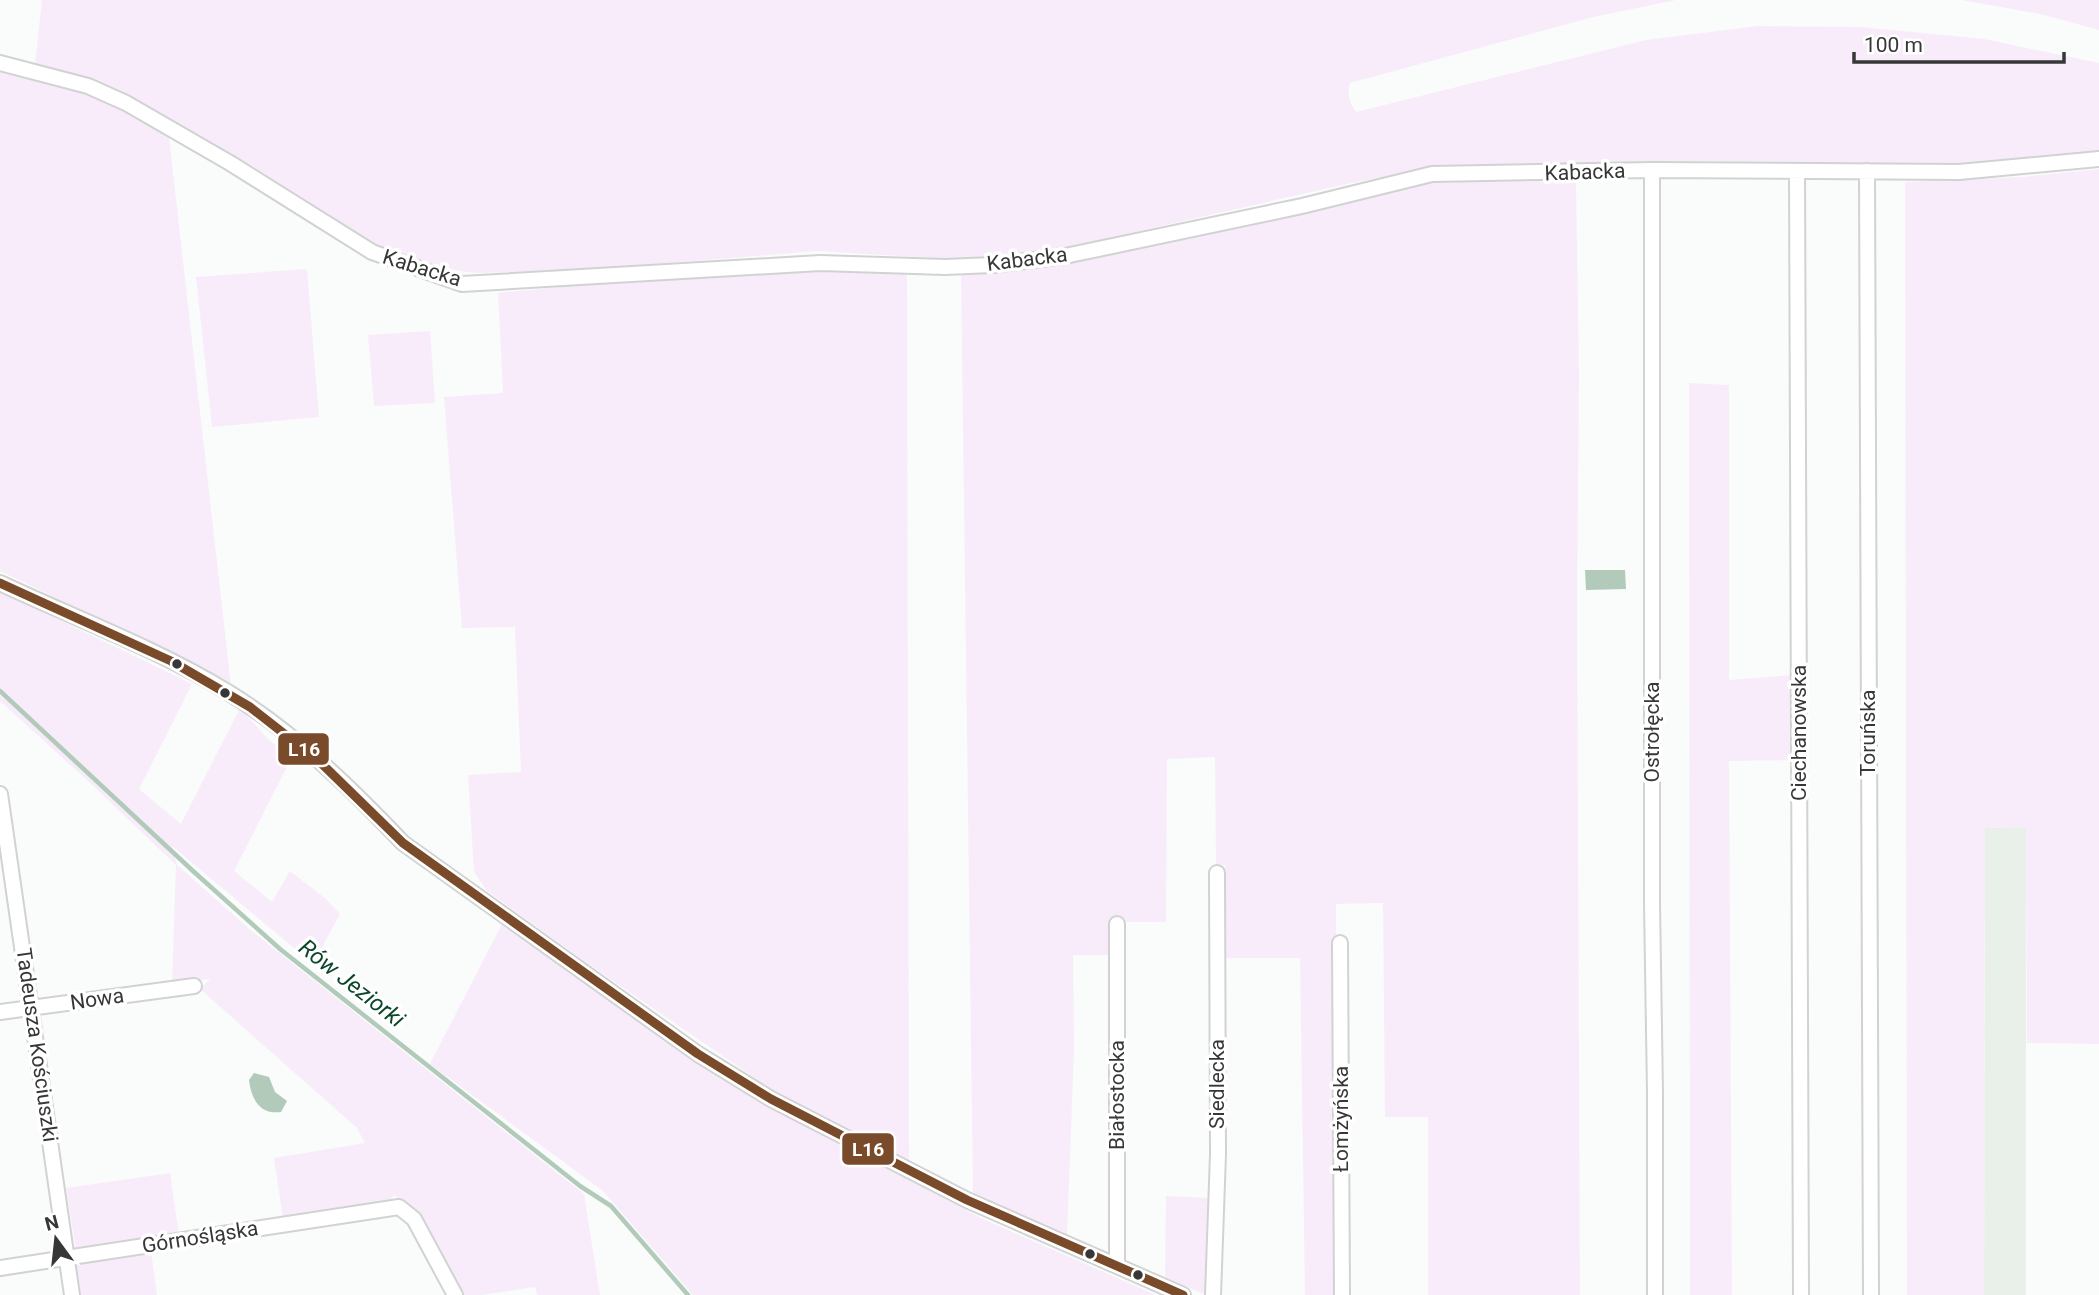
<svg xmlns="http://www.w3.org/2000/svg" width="2099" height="1295" font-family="Roboto,sans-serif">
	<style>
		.built { fill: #e9f0ea }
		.green { fill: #f8ecfb }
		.water { fill: #b2cab9 }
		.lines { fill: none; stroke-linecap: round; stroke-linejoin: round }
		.stream { stroke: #b2cab9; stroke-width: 4.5 }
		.street-casing { stroke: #d1d3d2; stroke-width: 18 }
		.street { stroke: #fefffe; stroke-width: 14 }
		.bus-1-casing { stroke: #fff; stroke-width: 14 }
		.bus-1 { stroke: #7a4b2a; stroke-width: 9 }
		.bus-dot { fill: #363736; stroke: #fff; stroke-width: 2.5 }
		.labels { text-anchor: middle; stroke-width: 7; stroke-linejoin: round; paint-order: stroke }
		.street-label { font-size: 21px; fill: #363736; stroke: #fff }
		.water-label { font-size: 23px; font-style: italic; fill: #0a4728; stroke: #fff }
		.line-badge { stroke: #fff; stroke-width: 2.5 }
		.badge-label { font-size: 19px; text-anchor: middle; font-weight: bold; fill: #fff }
	</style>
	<rect width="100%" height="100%" fill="#f9fcfa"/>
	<path class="built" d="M2026,827V1295H1984L1985,828Z"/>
	<path class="green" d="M42,0H1676L1593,17L1350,83C1347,95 1349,101 1356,112L1646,40L1758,26L1861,27L1984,39L2099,63V154L1959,165L1656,161L1435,168L1356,182L1063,248L968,260L817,251L596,269L479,273L427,268L360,239L140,102L79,75L35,64Z
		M1961,0H2099V30L2040,14Z
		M0,72L86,94L123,110L169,137L231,686L190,662L0,571Z
		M2099,169V1044L2027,1043L2026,827L1985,828L1984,1295H1907L1905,182L2023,177Z
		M1576,181L1579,375L1577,604L1580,1295H1428V1117H1385L1383,903L1336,904L1337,1295H1305L1300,958H1223L1225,865H1216L1215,757L1167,759L1166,922H1112L1114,955H1073L1074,1048L1067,1236L973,1198L961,272L1063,264L1379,191L1436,182Z
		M307,269L319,417L212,427L196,277Z
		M799,269L907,272L909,1165L774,1091L584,961L487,891L474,872L468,775L521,772L515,627L462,628L444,397L503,393L498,293L688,275Z
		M430,331L435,403L374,406L368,335Z
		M1689,383L1729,385V680L1792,675V760L1729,761L1732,1295H1690Z
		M0,591L192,684L139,789L181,824L240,708L267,738L291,759L234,871L272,902L290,871L326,899L340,914L313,964L172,846L177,865L253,932L584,1194L600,1295H537L535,1287L482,1295H462L413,1209L394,1195L386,1206L283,1220L274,1158L365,1143L357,1128L200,989L210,979L172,984L176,865L87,780L0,701Z
		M504,920L746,1093L983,1219L1156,1295H693L603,1191L430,1064Z
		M170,1173L179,1235L76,1251L66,1188Z
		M1166,1196L1211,1198L1207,1295L1165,1278Z
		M151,1251L157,1295H81L76,1263Z"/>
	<path class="water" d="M1585,570H1625L1626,589L1586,590Z
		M254,1073L269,1077L275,1092L287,1101L281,1112C260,1115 251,1099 249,1080Z"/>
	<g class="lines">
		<path class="stream" d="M0,691L193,871L280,949L580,1186L611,1206L688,1295"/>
		<defs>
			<path id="street" d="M0,63L88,86L126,103L230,163L372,252L462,284L820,263L945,267L993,265L1065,256L1302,206L1432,174L1652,170L1959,172L2099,159
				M1652,170V904L1655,1093V1295
				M1797,171L1801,1295
				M1867,171L1871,1295
				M0,583C75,618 155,648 226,691C292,731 350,787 403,843L698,1054L771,1099L967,1200L1183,1295
				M0,794L72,1295
				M1117,924V1266
				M1340,943L1342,1295
				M0,1012L194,986
				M0,1268L399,1207L414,1219L455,1295
				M1213,1295L1218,1154L1217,873"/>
		</defs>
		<use href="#street" class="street-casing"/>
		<use href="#street" class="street"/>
		<defs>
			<path id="bus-1" d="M0,583L171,661L250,707L319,761L403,843L698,1054L771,1099L967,1200L1183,1295"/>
		</defs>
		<use href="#bus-1" class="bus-1-casing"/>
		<use href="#bus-1" class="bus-1"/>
	</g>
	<g class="bus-dot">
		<circle cx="177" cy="664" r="6"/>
		<circle cx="225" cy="693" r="6"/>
		<circle cx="1090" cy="1254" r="6"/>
		<circle cx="1138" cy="1275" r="6"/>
	</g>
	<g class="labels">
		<g class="street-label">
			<text transform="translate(1585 172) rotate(-2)" y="7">Kabacka</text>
			<text transform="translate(1027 259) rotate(-7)" y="7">Kabacka</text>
			<text transform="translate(422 268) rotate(17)" y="7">Kabacka</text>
			<text transform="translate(1652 732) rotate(-90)" y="7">Ostrołęcka</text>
			<text transform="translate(1799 733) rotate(-90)" y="7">Ciechanowska</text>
			<text transform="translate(1868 733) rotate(-90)" y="7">Toruńska</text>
			<text transform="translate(97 999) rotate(-8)" y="7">Nowa</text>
			<text transform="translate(37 1045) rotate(82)" y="7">Tadeusza Kościuszki</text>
			<text transform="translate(1217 1084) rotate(-90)" y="7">Siedlecka</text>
			<text transform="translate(1117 1095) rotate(-90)" y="7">Białostocka</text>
			<text transform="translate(1341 1119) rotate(-90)" y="7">Łomżyńska</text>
			<text transform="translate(200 1237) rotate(-9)" y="7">Górnośląska</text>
		</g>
		<g class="water-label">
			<text transform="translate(352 983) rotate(38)" y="8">Rów Jeziorki</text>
		</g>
	</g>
	<g class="line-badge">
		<rect x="277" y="732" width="53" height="34" rx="7" fill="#7a4b2a"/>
		<rect x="841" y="1132" width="54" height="34" rx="7" fill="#7a4b2a"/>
	</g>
	<g class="badge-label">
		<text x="304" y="756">L16</text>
		<text x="868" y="1156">L16</text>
	</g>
	<g transform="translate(56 1239) rotate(345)" stroke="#ffffff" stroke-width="5" paint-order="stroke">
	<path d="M0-5L12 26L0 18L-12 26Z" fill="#363736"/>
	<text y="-10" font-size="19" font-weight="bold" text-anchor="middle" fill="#363736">N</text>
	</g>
	<path d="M1854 52v10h210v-10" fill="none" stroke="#363736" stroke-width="3.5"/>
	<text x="1864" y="52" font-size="21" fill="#363736" stroke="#ffffff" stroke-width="5" paint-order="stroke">100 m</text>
</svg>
